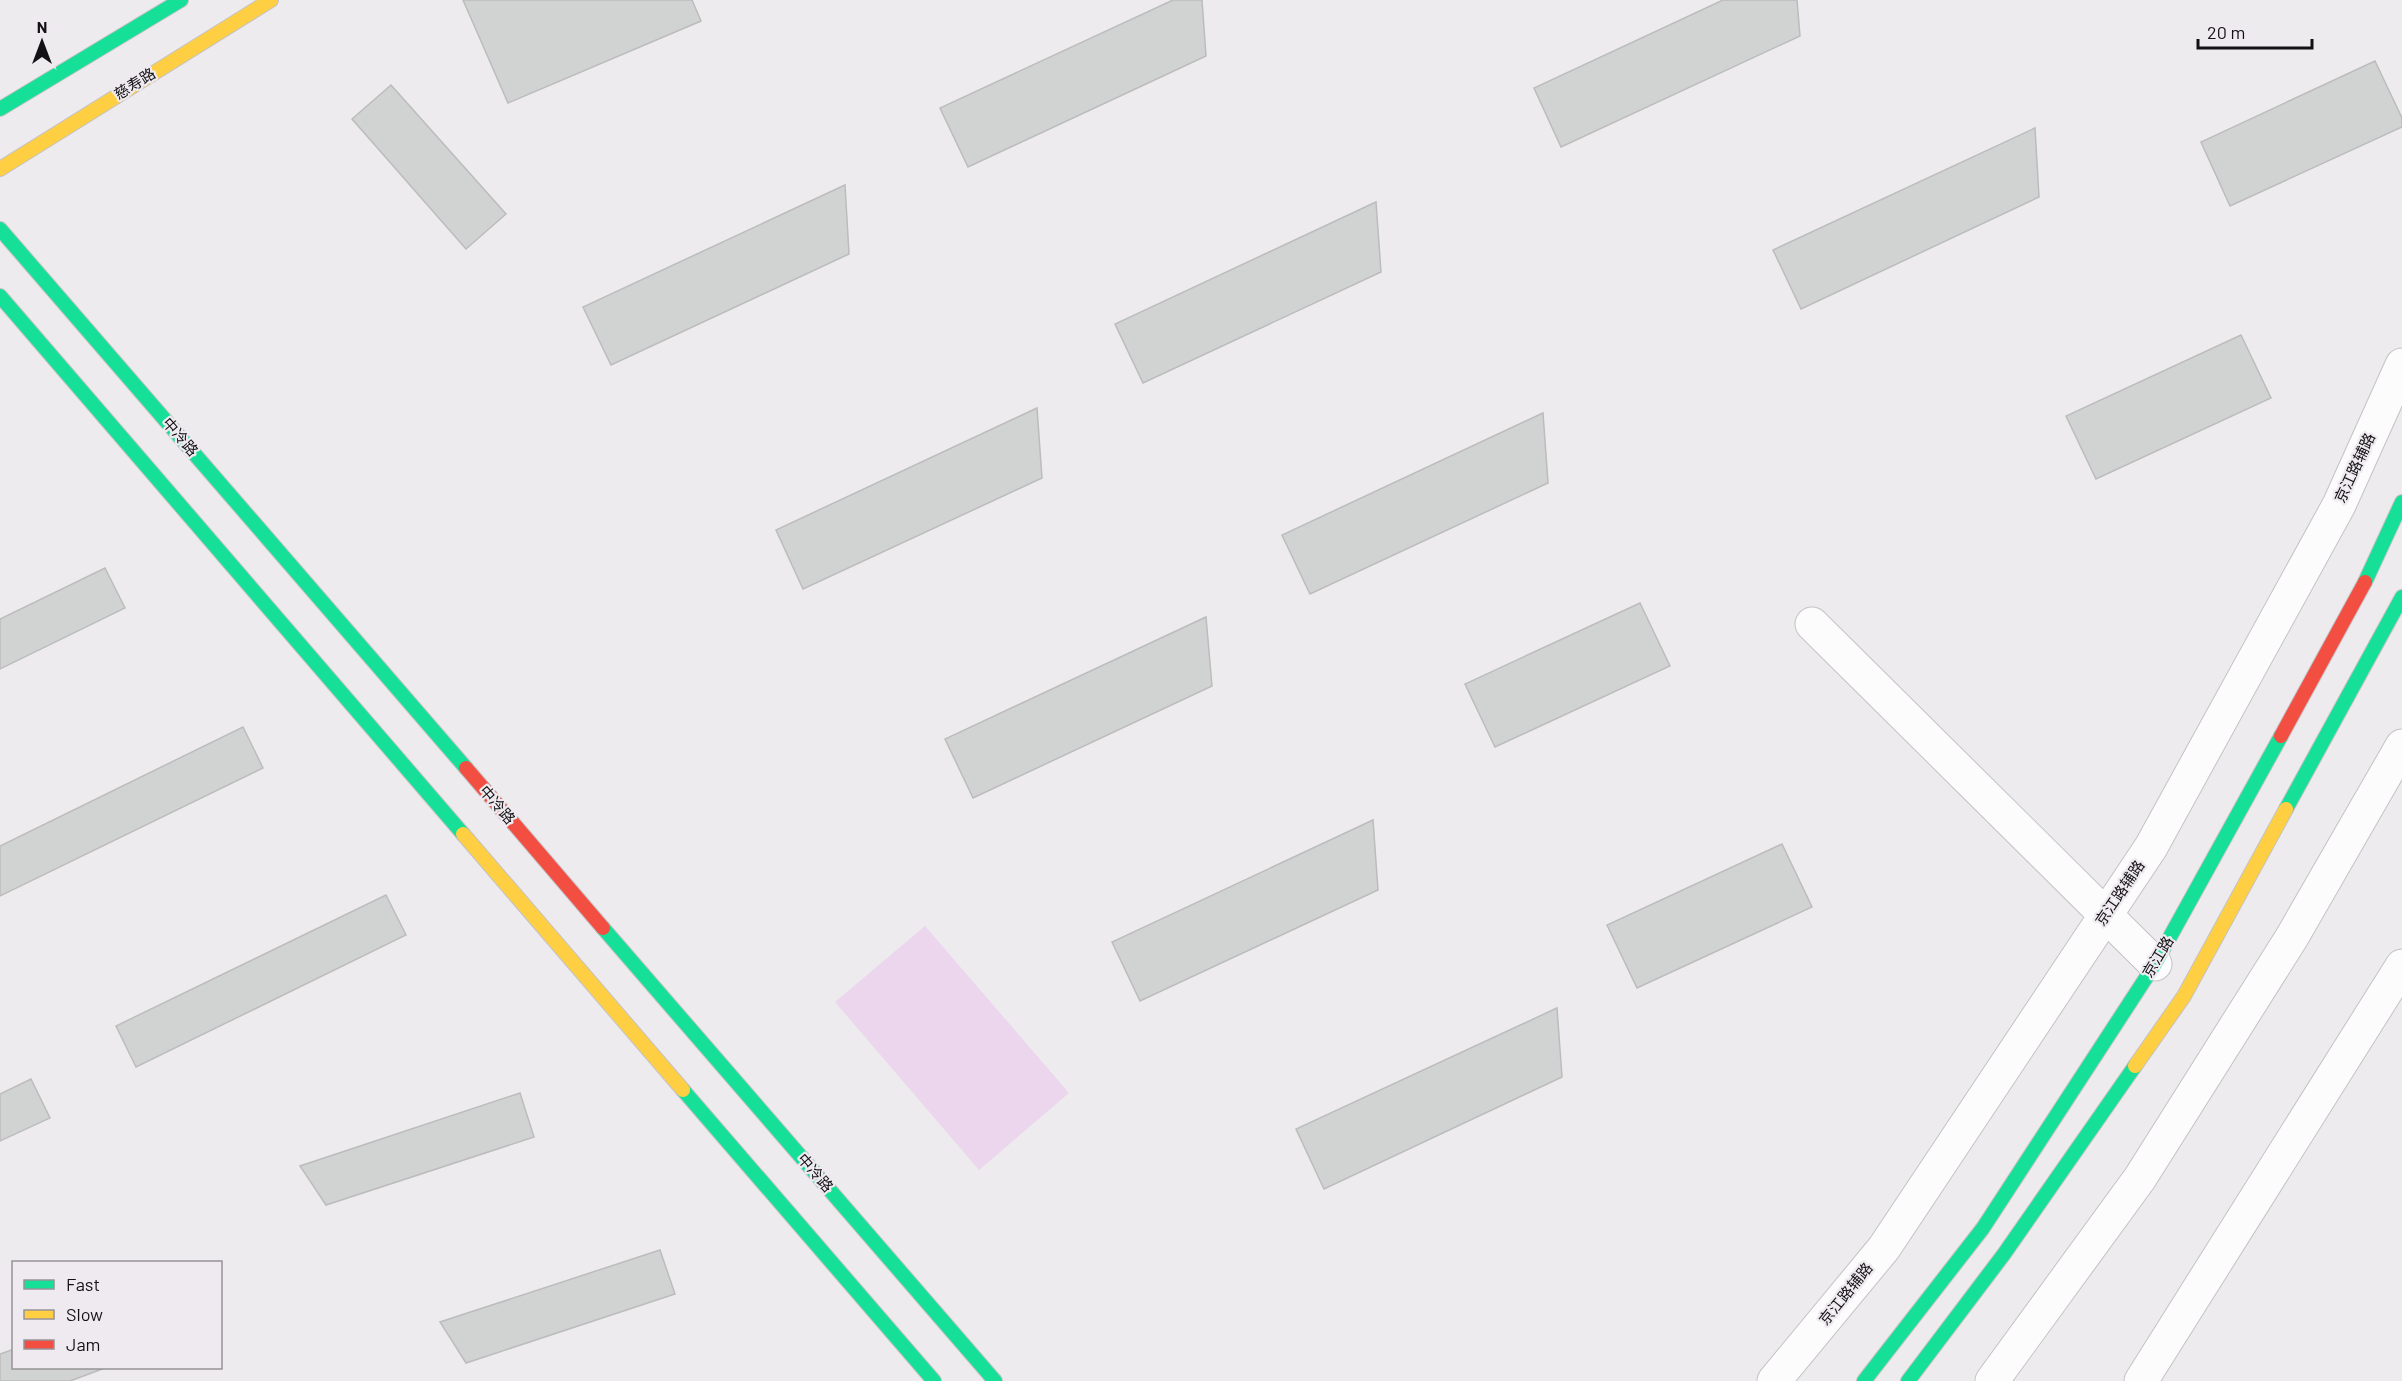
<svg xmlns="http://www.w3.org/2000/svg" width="2402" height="1381" font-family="Barlow,'Noto Sans SC',sans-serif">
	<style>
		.green { fill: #ebd6ed }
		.building { fill: #d1d2d2; stroke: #bcbcbc; stroke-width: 1.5 }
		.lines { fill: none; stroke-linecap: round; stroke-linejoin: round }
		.street-casing { stroke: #c4c2c5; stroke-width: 35 }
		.fast-casing { stroke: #c4c2c5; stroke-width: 16 }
		.slow-casing { stroke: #c4c2c5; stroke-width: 16 }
		.jam-casing { stroke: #c4c2c5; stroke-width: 16 }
		.street { stroke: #fcfcfc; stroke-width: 33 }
		.fast { stroke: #16e098; stroke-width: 14 }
		.slow { stroke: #ffcf43; stroke-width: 14 }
		.jam { stroke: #f24e42; stroke-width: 14 }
		.labels { text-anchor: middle; stroke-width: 4.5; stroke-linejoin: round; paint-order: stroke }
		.street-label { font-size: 15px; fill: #121113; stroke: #eeeaef }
	</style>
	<rect width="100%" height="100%" fill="#edebee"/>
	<path class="green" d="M925,926L1069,1093L979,1170L835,1002Z"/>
	<path class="building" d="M463,0H692L701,21L508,103Z
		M1173,0H1202L1206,56L968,167L940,108Z
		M1723,0H1797L1800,36L1561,147L1534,88Z
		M2375,61L2402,118V127L2230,206L2201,142Z
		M391,85L506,214L466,249L352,119Z
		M2035,128L2039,197L1801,309L1773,250Z
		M845,185L849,254L611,365L583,307Z
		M1376,202L1381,272L1143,383L1115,324Z
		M2241,335L2271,398L2096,479L2066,416Z
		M1037,408L1042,478L803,589L776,530Z
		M1543,413L1548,483L1310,594L1282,535Z
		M105,568L125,608L0,669V619Z
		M1640,603L1670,666L1495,747L1465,684Z
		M1206,617L1212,686L973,798L945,739Z
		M243,727L263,768L0,896V846Z
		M1373,820L1378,890L1140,1001L1112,942Z
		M1782,844L1812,907L1637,988L1607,925Z
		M386,895L406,935L136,1067L116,1026Z
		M1557,1008L1562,1077L1324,1189L1296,1129Z
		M31,1079L50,1118L0,1141V1094Z
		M520,1093L534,1137L326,1205L300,1166Z
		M660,1250L675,1294L466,1363L440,1322Z
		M14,1349V1368H105L70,1381H0V1354Z"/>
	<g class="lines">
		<defs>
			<path id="street" d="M1812,624L2155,964
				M1774,1381L1884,1248L2151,847L2339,505L2402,365
				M1992,1381L2140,1178L2292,937L2402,746
				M2141,1381L2402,966"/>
			<path id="fast" d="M0,109L181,0
				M0,229L466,768
				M0,296L463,834
				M2365,582L2402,502
				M2286,809L2402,597
				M603,928L995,1381
				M683,1090L934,1381
				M1864,1381L1983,1228L2155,964L2281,736
				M1908,1381L2004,1254L2135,1066"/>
			<path id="slow" d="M0,169L271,0
				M463,834L683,1090
				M2135,1066L2184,996L2286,809"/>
			<path id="jam" d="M2281,736L2365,582
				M466,768L603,928"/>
		</defs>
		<use href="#street" class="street-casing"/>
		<use href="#fast" class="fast-casing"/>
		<use href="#slow" class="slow-casing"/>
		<use href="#jam" class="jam-casing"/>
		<use href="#street" class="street"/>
		<use href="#fast" class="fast"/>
		<use href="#slow" class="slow"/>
		<use href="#jam" class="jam"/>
	</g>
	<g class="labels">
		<g class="street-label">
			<text transform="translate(135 84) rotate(-32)" y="5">慈寿路</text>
			<text transform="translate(180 437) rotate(49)" y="5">中冷路</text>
			<text transform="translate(2355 468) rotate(-65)" y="5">京江路辅路</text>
			<text transform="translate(497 805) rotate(49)" y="5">中冷路</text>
			<text transform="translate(2120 893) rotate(-56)" y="5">京江路辅路</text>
			<text transform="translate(2158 957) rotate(-59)" y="5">京江路</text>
			<text transform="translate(815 1173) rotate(49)" y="5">中冷路</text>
			<text transform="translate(1846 1294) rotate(-51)" y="5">京江路辅路</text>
		</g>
	</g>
	<rect x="12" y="1261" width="210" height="108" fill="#eeeaef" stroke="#969397" stroke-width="1.5"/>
	<rect x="24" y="1280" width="30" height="9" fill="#16e098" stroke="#969397" stroke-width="1.5"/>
	<text x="66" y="1291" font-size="18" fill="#121113">Fast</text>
	<rect x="24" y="1310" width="30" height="9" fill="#ffcf43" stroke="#969397" stroke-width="1.5"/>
	<text x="66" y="1321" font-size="18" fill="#121113">Slow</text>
	<rect x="24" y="1340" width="30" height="9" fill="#f24e42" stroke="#969397" stroke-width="1.5"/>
	<text x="66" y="1351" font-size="18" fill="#121113">Jam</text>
	<g transform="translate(42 42)" stroke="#eeeaef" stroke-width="4.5" paint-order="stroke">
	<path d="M0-4.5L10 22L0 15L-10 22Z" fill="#121113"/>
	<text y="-9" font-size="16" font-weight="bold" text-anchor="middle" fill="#121113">N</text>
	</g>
	<path d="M2198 39v9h114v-9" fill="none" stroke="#121113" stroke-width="3"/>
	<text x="2207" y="39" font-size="18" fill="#121113" stroke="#eeeaef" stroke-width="4.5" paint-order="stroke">20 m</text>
</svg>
